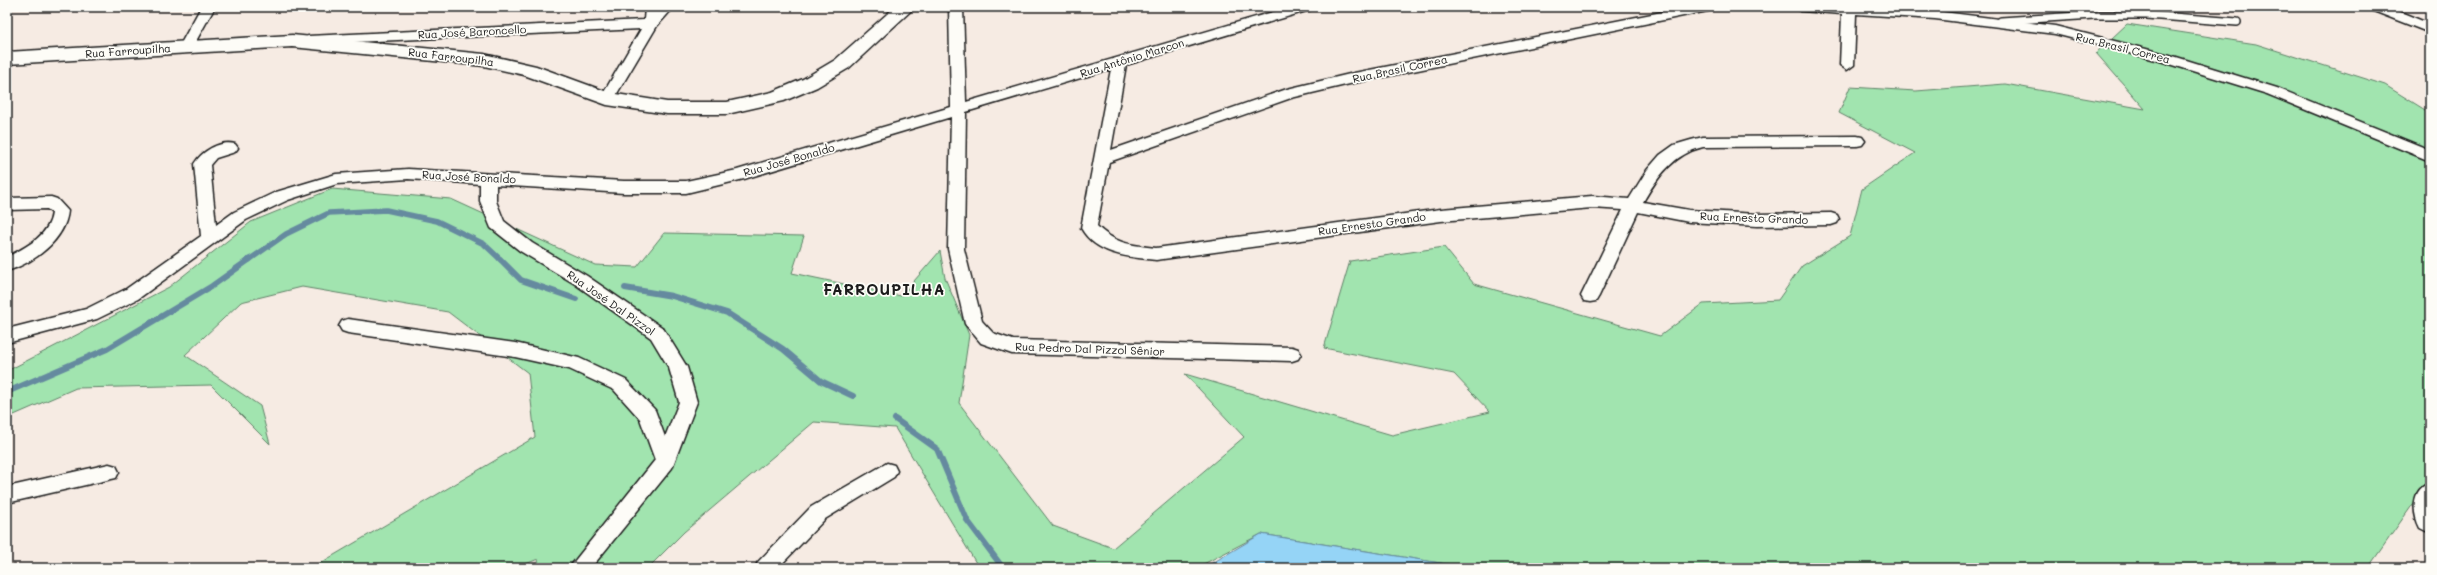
<svg xmlns="http://www.w3.org/2000/svg" width="2437" height="575" font-family="Mali,sans-serif">
	<style>
		.green { fill: #a1e4af; stroke: #5e8066 }
		.water { fill: #95d4f6; stroke: #658a9f }
		.lines { fill: none; stroke-linecap: round; stroke-linejoin: round }
		.stream-far1 { stroke: #658a9f; stroke-width: 5.5 }
		.stream { stroke: #658a9f; stroke-width: 6 }
		.lane-casing { stroke: #1c1c1c; stroke-width: 10 }
		.street-casing { stroke: #1c1c1c; stroke-width: 3 }
		.secondary-casing { stroke: #1c1c1c; stroke-width: 3 }
		.lane { stroke: #fdfcf7; stroke-width: 7 }
		.street { fill: #fdfcf7; fill-rule: evenodd }
		.secondary { fill: #fdfcf7; fill-rule: evenodd }
		.labels { text-anchor: middle; stroke-width: 3.5; stroke-linejoin: round; paint-order: stroke }
		.street-label { font-size: 11px; fill: #1c1c1c; stroke: #fdfcf7 }
		.district-label { font-size: 15px; font-weight: bold; letter-spacing: 1px; fill: #1c1c1c; stroke: #fdfcf7 }
	</style>
	<rect width="100%" height="100%" fill="#f6ebe3"/>
	<filter id="ink" filterUnits="userSpaceOnUse"><feTurbulence type="fractalNoise" baseFrequency=".025" numOctaves="2"/><feDisplacementMap in="SourceGraphic" scale="8" xChannelSelector="R" yChannelSelector="G"/><feConvolveMatrix kernelMatrix="1 2 1 2 8 2 1 2 1" color-interpolation-filters="sRGB"/></filter>
	<g filter="url(#ink)">
		<path class="green" d="M2127,24L2256,44L2385,85L2430,113V480L2368,568H1471L1261,534L1196,568H979L895,428L814,422L684,532L648,568H539L538,559L516,568H312L535,437L528,373L448,312L302,287L241,302L185,355L260,406L270,444L211,385L76,388L7,418V371L169,287L251,222L332,189L451,199L595,265L637,267L664,233L804,236L792,273L901,296L940,251L945,278L969,335L959,403L1053,526L1113,548L1244,437L1185,374L1392,435L1490,412L1454,374L1324,348L1350,261L1444,247L1474,284L1660,336L1703,304L1778,300L1802,266L1850,236L1862,189L1915,153L1839,113L1850,87L1916,91L2005,84L2145,109L2096,53Z"/>
		<path class="water" d="M1261,534L1471,568H1204Z"/>
		<g class="lines">
			<path class="stream-far1" d="M249,260L286,234L329,213L386,210L437,221L484,244L501,260"/>
			<path class="stream" d="M500,259L521,280L576,299
				M625,288L672,296L727,313L783,349L821,381L853,396
				M7,392L107,349L212,286L250,259
				M895,419L937,449L967,520L1003,568"/>
			<defs>
				<path id="lane" d="M2001,21L2094,15H2147L2237,22"/>
				<path id="street" d="M201,7H215L191,50H181L179,47Z
					M645,7H674L657,26L612,102L607,104L600,99L641,29L308,44L301,40L308,36L644,20Z
					M949,7H963L966,102L1290,7H1312L1310,10L1126,65L1111,150L1287,89L1354,73L1687,7H1715L1708,11L1354,83L1291,98L1109,162L1097,226C1115,244 1132,245 1156,248L1441,209L1592,196L1629,199L1647,170L1660,155L1674,145L1691,140L1703,137L1857,136L1862,137L1865,141L1862,145L1857,146L1703,147C1674,154 1658,176 1643,202L1689,210L1757,214L1831,213L1837,215L1839,219L1837,223L1831,225L1757,226L1689,222L1638,212L1599,296L1596,301L1590,302L1584,301L1581,296L1623,210L1592,208L1441,221L1156,260C1129,257 1096,255 1081,228L1111,69L966,112L964,249L982,321L993,333L1013,340L1292,347L1298,349L1301,354L1298,359L1292,361L1012,354L981,343L965,324L948,249L951,117L744,179L686,193H624L496,185V201L504,221L532,243L587,276L663,328L687,367L697,402L672,468L591,568H569L655,460L640,419L614,390L569,369L515,357L348,333L342,331L339,326L342,321L348,319L515,343L579,358L626,380L655,410L665,437L679,402L669,368L651,338L575,284L520,251L491,228L480,201V184L408,179L337,184L288,200L246,220L138,299L97,319L7,343V329L86,309L126,289L201,236L194,164C202,151 220,140 235,144L238,148L235,152L216,158L210,165L216,225L234,212L276,192L336,174L408,169L624,181H686L737,170L951,107Z
					M1794,7H1872L1935,11L2055,26L2170,55L2277,88L2430,150V161L2267,94L2160,61L2055,34L1935,19L1856,14L1854,65L1847,70L1840,65L1842,14L1801,11Z
					M2369,7H2388L2430,24V33L2371,10Z
					M51,197L57,199L68,211C65,240 34,263 7,271V257C26,247 49,236 52,213L47,209L7,210V198Z
					M887,463L894,465L897,471L894,477L825,519L778,568H755L758,562L811,507Z
					M109,464L116,466L119,472L116,478L7,503V487Z
					M2430,483V533L2420,528C2412,513 2411,489 2430,483Z"/>
				<path id="secondary" d="M895,7H915L849,68L817,87L784,101L727,114H667L607,105L524,75L484,66L292,47L7,64V52L292,35L484,54L536,66L610,93L667,102H727L772,92L803,79L835,60Z"/>
			</defs>
			<use href="#lane" class="lane-casing"/>
			<use href="#street" class="street-casing"/>
			<use href="#secondary" class="secondary-casing"/>
			<use href="#lane" class="lane"/>
			<use href="#street" class="street"/>
			<use href="#secondary" class="secondary"/>
		</g>
	</g>
	<g class="labels">
		<g class="street-label">
			<text transform="translate(472 32) rotate(-3)" y="4">Rua José Baroncello</text>
			<text transform="translate(2123 48) rotate(14)" y="4">Rua Brasil Correa</text>
			<text transform="translate(128 51) rotate(-4)" y="4">Rua Farroupilha</text>
			<text transform="translate(451 57) rotate(7)" y="4">Rua Farroupilha</text>
			<text transform="translate(1132 58) rotate(-17)" y="4">Rua Antônio Marcon</text>
			<text transform="translate(1400 69) rotate(-12)" y="4">Rua Brasil Correa</text>
			<text transform="translate(789 160) rotate(-16)" y="4">Rua José Bonaldo</text>
			<text transform="translate(469 177) rotate(3)" y="4">Rua José Bonaldo</text>
			<text transform="translate(1754 218) rotate(2)" y="4">Rua Ernesto Grando</text>
			<text transform="translate(1372 224) rotate(-8)" y="4">Rua Ernesto Grando</text>
			<text transform="translate(611 303) rotate(35)" y="4">Rua José Dal Pizzol</text>
			<text transform="translate(1090 349) rotate(2)" y="4">Rua Pedro Dal Pizzol Sênior</text>
		</g>
		<g class="district-label">
			<text x="884" y="295">FARROUPILHA</text>
		</g>
	</g>
	<rect width="2437" height="575" fill="none" stroke="#fdfcf7" stroke-width="24"/>
	<rect x="12" y="12" width="2413" height="551" fill="none" stroke="#1c1c1c" stroke-width="1.5" filter="url(#ink)"/>
</svg>
